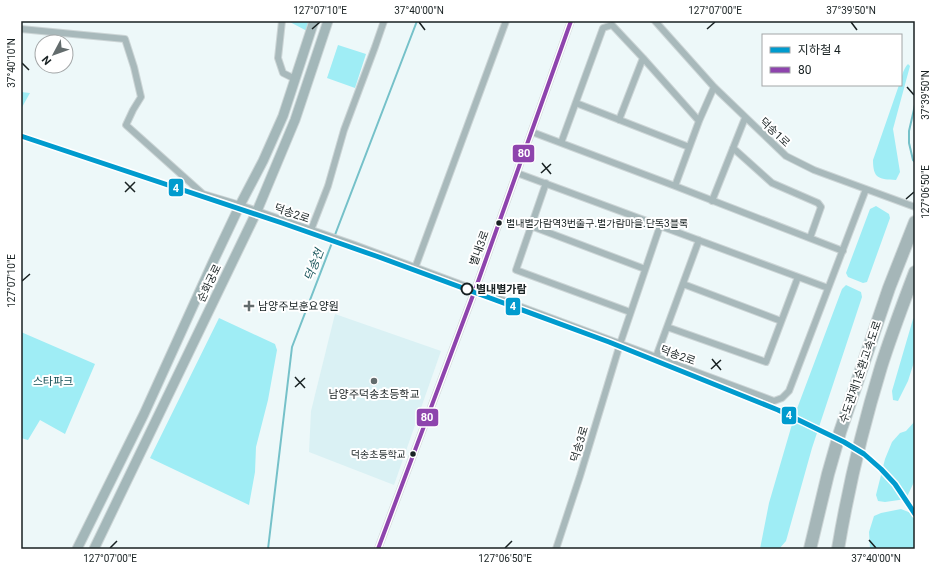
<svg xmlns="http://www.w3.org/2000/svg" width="936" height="570" font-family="Roboto,'Noto Sans KR',sans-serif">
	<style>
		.built { fill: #daf1f4 }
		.green { fill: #9fedf5 }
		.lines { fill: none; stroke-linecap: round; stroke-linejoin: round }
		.stream { stroke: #75c1c9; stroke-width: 2 }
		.street-casing { stroke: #ccd5d6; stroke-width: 8 }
		.secondary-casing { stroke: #ccd5d6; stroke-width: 11 }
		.highway-casing { stroke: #ccd5d6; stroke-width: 14 }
		.street { stroke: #a8b9bb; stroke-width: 6 }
		.secondary { stroke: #a3b7b9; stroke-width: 9 }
		.highway { stroke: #a5b6b8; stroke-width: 12 }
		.bus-1-casing { stroke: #fff; stroke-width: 7 }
		.bus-1 { stroke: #8e44ad; stroke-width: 4 }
		.metro-1-casing { stroke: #fff; stroke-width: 8 }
		.metro-1 { stroke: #009bce; stroke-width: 5 }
		.ticks { fill: none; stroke: #182122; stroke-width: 1.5 }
		.bus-dot { fill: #182122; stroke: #fff; stroke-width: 1.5 }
		.stop-dot { fill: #fff; stroke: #182122; stroke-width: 2 }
		.poi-dot { fill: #636c6d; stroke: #fff; stroke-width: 1.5 }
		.labels { text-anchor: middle; stroke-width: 4; stroke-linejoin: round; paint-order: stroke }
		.bus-label { font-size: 10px; fill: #182122; stroke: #fff; text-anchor: start }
		.street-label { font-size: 11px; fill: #182122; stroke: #fff }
		.stop-label { font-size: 11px; font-weight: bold; fill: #182122; stroke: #fff; text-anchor: start }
		.poi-label { font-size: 11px; fill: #182122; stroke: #fff; text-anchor: start }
		.park-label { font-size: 11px; fill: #155158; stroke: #fff }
		.water-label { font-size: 12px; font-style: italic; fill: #1c575d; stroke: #fff }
		.line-badge { stroke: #fff; stroke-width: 1.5 }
		.badge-label { font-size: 11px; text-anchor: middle; font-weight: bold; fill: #fff }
		.neatline { fill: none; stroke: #182122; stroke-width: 1.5 }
		.ticks-label { font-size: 10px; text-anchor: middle; fill: #182122 }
	</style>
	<rect width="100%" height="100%" fill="#edf8f9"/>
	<path class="built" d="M335,314L441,351L394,485L309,452L311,411Z"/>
	<path class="green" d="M288,21H310L307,31Z
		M338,45L366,54L355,88L327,78Z
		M908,64L910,66L893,129L900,172L896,180C879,179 873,179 873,160L899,85H901C901,78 903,69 908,64Z
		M21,92L30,93L21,109Z
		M876,206L889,214L890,218L867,282L863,283L848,277L846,273L870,209Z
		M846,285L861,292L862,297L812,448L786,541L779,549H760L769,503L795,414L842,289Z
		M915,317V359L908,381L898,401L893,400L892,391L913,319Z
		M219,318L275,344L277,350L268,400L256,447L255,472L249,505L150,458Z
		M21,332L95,364L65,434L40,420L28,440L21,438Z
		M915,421L914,482L906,499L885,502L878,501L876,495L885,459L892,442L900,433L906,431Z
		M901,509L911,513L915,518V549H870L869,532L874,516L881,513Z"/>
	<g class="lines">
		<path class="stream" d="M915,105L909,131V143L913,160L915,162
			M268,549L292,347L417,21"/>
		<defs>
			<path id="street" d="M282,21L278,58L283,73L295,79
				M655,21L714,87L786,156L814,170L915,207
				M21,29L125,39L134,67L141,97L133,110L126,125L203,194L240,205L355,245L774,401L782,398L789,391L866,189
				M576,103L689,147
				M619,120L643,58
				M532,132L675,186L843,251
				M561,143L603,28L612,25L643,58L699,121
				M733,148L772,183L818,203L821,207L810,238
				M517,173L828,288
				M546,183L516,270L630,312
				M675,186L699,121L714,87
				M712,201L745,118
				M531,226L645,269
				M311,230L328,186L344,130L375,47L384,21
				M415,268L506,21
				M683,284L781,321
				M667,327L766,362L798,277
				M656,357L699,240
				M378,549L475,290L571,21
				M556,549L580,476L620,344L660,226"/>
			<path id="secondary" d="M77,549L144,414L213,262L240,205L263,161L283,116L314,21
				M94,549L257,211L295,120L328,21"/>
			<path id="highway" d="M810,549L828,474L840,432L889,288L915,222
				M838,549C848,489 863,426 881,367C891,335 903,304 915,272"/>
		</defs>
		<use href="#street" class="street-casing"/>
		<use href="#secondary" class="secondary-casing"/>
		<use href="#highway" class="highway-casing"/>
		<use href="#street" class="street"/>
		<use href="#secondary" class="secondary"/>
		<use href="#highway" class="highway"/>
		<defs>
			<path id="bus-1" d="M378,549L475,290L571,21"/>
		</defs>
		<use href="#bus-1" class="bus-1-casing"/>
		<use href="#bus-1" class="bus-1"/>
		<defs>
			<path id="metro-1" d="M21,136L282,223L376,256L609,342L778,410L844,442L864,454L881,469L895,484L915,514"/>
		</defs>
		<use href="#metro-1" class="metro-1-casing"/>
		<use href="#metro-1" class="metro-1"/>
	</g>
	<path class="ticks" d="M419,22L425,30M851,22L857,30M312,29L320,22M707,29L715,22M22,63L29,70M907,87L914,95M542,163L551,174M541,173L551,164M125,182L135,192M125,192L135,182M906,199L914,192M22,281L30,274M712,359L721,370M711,369L721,360M295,377L305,388M295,387L305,378M869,540L876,548M110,548L117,541M505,548L512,541"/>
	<g class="bus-dot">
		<circle cx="499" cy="223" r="3.5"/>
		<circle cx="413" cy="454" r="3.5"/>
	</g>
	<circle class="stop-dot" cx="467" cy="289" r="5.5"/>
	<g class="poi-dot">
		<path d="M247 300h4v4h4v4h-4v4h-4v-4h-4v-4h4z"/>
		<circle cx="374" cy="381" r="4"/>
	</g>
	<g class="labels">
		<g class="bus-label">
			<text x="506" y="227">별내별가람역3번출구.별가람마을.단독3블록</text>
			<text x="406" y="458" text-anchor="end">덕송초등학교</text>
		</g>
		<g class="street-label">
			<text transform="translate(775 132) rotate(43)" y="4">덕송1로</text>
			<text transform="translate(292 213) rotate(19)" y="4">덕송2로</text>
			<text transform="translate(479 248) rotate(-70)" y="4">별내3로</text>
			<text transform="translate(209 283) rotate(-64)" y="4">순화궁로</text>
			<text transform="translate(678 355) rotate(20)" y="4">덕송2로</text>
			<text transform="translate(860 372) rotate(-71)" y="4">수도권제1순환고속도로</text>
			<text transform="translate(579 444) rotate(-73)" y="4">덕송3로</text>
		</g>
		<g class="stop-label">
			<text x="476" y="293">별내별가람</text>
		</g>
		<g class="poi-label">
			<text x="258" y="310">남양주보훈요양원</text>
			<text x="374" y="398" text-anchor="middle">남양주덕송초등학교</text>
		</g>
		<g class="park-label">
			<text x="53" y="385">스타파크</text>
		</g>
		<g class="water-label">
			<text transform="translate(314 265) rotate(-69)" y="4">덕송천</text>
		</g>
	</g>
	<g class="line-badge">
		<rect x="512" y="144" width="23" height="19" rx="4" fill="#8e44ad"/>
		<rect x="168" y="178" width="16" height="19" rx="4" fill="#009bce"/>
		<rect x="505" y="297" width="16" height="19" rx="4" fill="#009bce"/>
		<rect x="781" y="406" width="16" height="19" rx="4" fill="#009bce"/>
		<rect x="416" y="408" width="23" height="19" rx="4" fill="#8e44ad"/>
	</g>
	<g class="badge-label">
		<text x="524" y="157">80</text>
		<text x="176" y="192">4</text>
		<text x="513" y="310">4</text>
		<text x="789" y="419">4</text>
		<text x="427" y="421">80</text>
	</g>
	<rect width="936" height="570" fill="none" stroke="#ffffff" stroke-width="44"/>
	<rect x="762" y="34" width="140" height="52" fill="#ffffff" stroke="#a3a6a7"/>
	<rect x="770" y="47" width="20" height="6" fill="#009bce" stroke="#a3a6a7"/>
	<text x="798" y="54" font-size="12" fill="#182122">지하철 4</text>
	<rect x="770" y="67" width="20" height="6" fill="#8e44ad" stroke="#a3a6a7"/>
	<text x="798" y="74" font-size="12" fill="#182122">80</text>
	<g transform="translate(54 54) rotate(229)"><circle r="19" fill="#ffffff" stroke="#a3a6a7"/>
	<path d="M0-3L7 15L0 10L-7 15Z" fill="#636c6d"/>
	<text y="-6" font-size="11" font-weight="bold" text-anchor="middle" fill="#182122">N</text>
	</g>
	<rect x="22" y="22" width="892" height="526" class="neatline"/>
	<g class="ticks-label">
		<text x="320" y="14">127°07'10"E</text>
		<text x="419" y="14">37°40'00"N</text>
		<text x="715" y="14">127°07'00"E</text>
		<text x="851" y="14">37°39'50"N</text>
		<text transform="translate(11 63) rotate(-90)" y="4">37°40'10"N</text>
		<text transform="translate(925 95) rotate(-90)" y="4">37°39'50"N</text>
		<text transform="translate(925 192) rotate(-90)" y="4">127°06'50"E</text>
		<text transform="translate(11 281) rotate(-90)" y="4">127°07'10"E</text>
		<text x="110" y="562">127°07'00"E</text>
		<text x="505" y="562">127°06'50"E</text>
		<text x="876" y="562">37°40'00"N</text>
	</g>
</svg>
